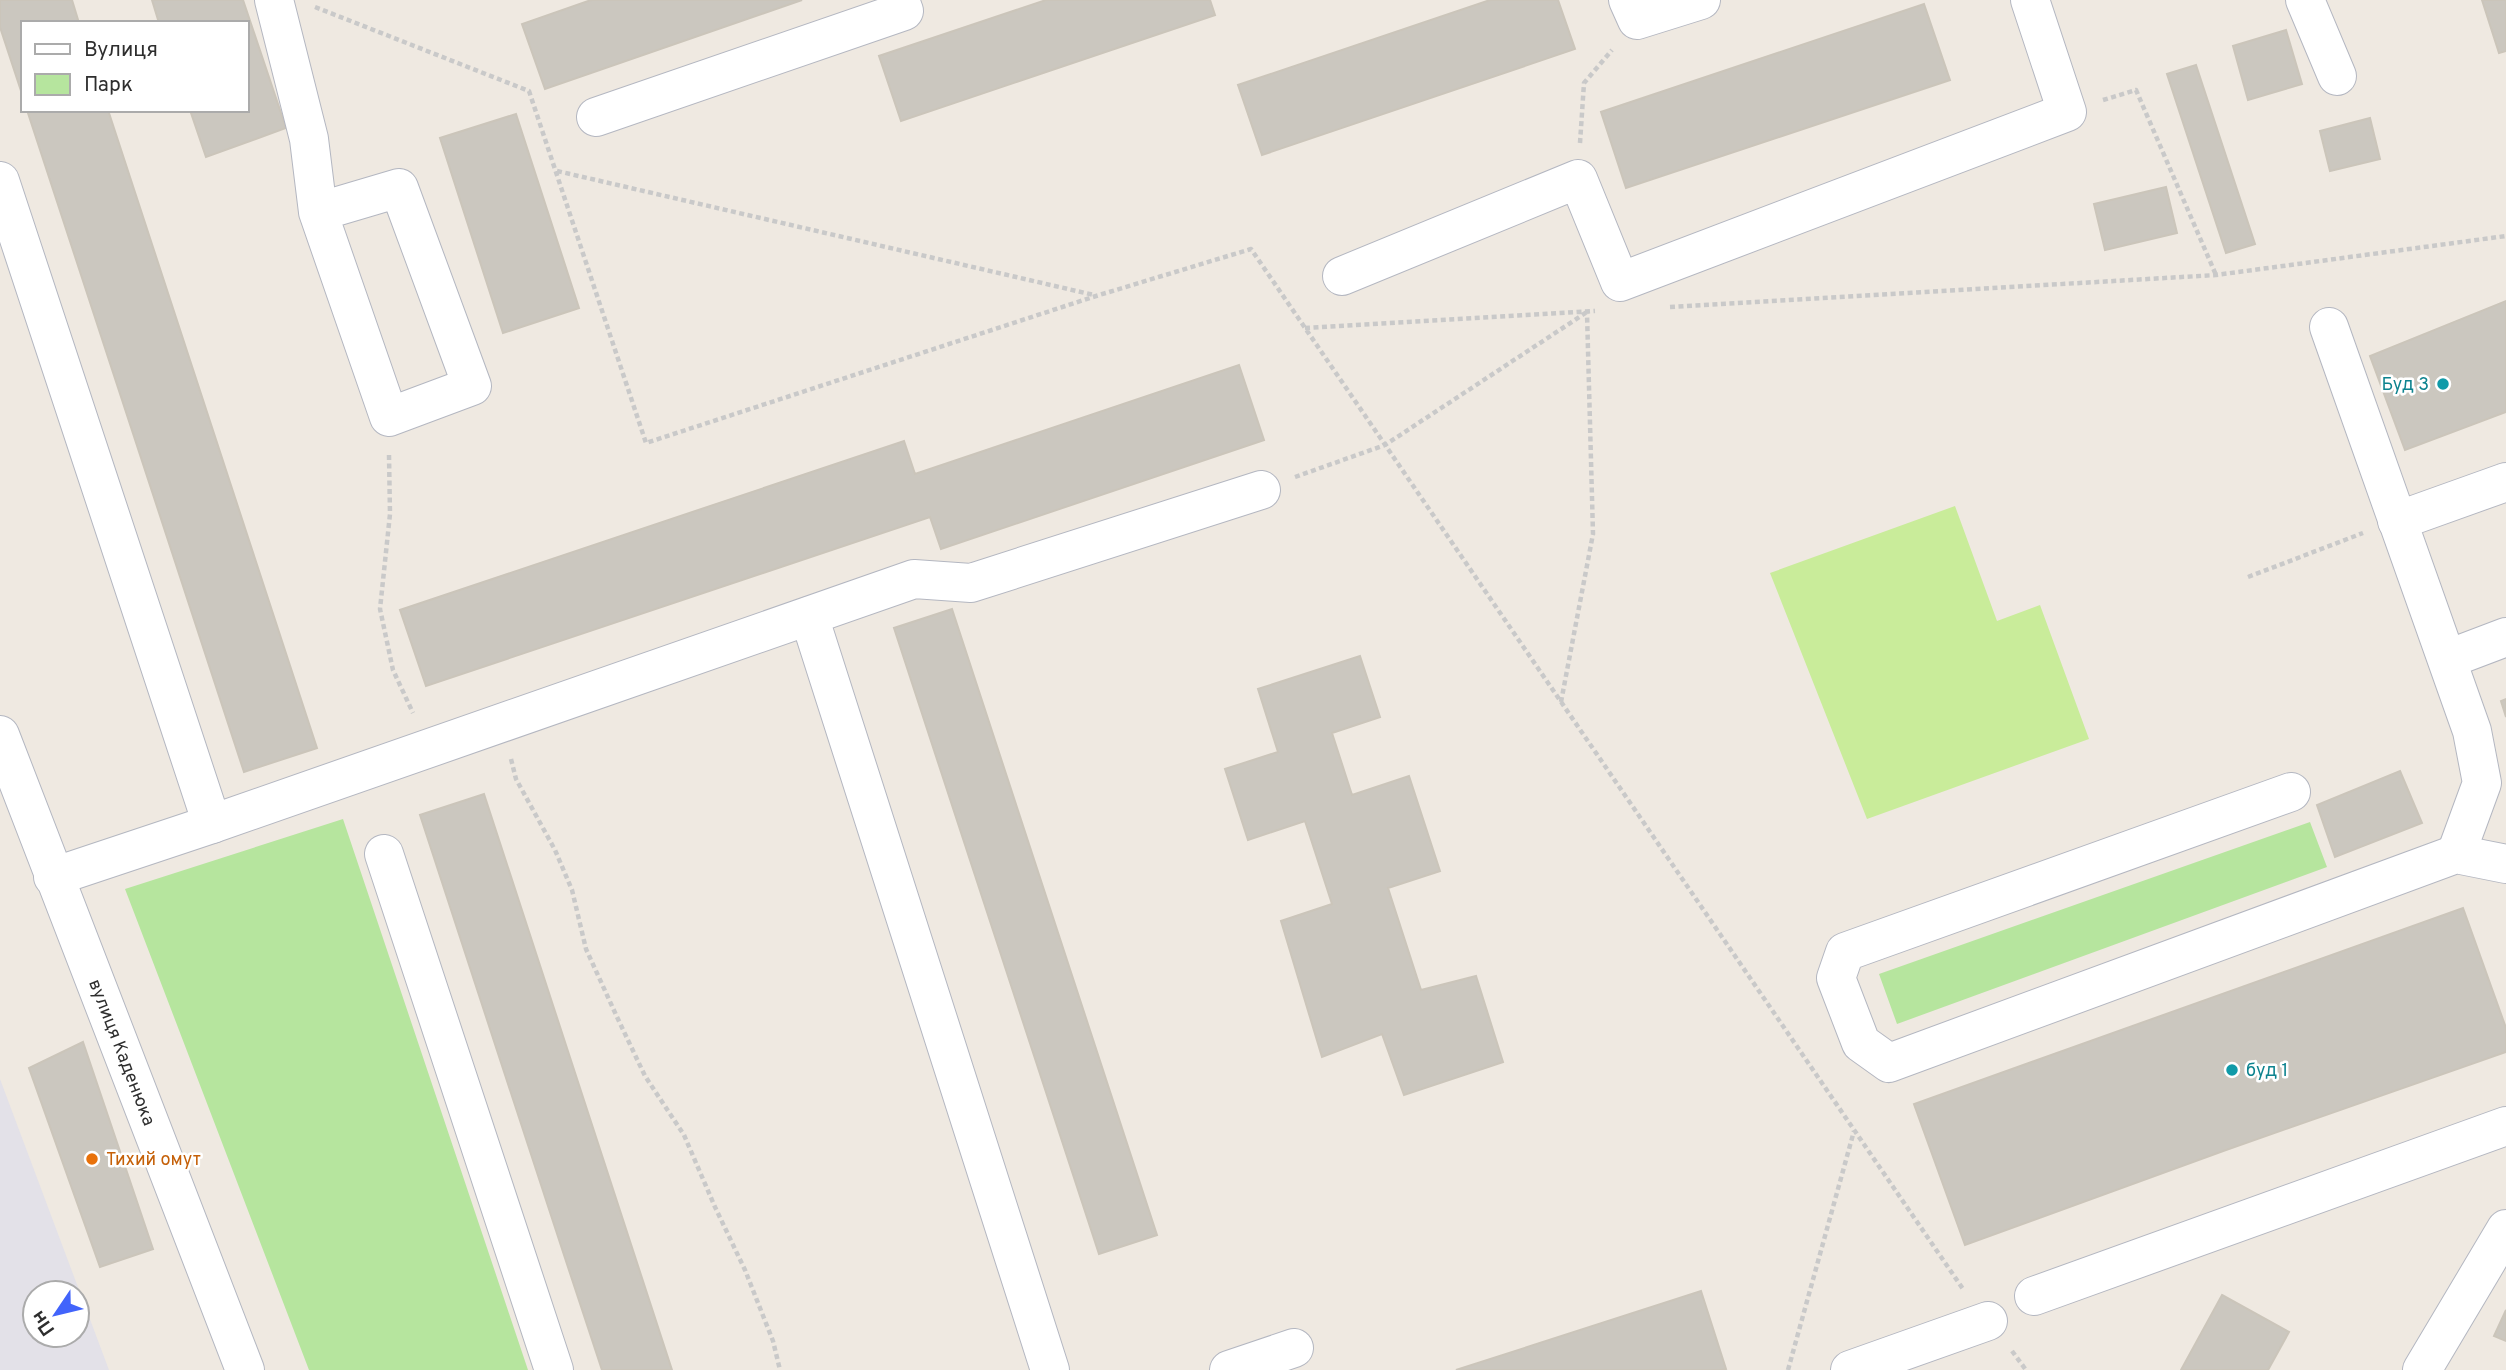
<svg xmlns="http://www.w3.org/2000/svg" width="2506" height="1370" font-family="Overpass,sans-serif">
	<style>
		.industrial { fill: #e3e1e8; fill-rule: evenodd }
		.green { fill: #b6e59e }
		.pitch { fill: #c9ec9a }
		.building { fill: #cbc7bf; stroke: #cbc5ba; stroke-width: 2 }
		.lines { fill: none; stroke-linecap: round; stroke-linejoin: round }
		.minor-casing { stroke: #b4b7c1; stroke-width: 40 }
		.path { stroke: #c9c9c9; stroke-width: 4.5; stroke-dasharray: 5 3.5; stroke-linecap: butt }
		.minor { stroke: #fff; stroke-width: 38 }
		.culture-dot { fill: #0f9aa8; stroke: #fff; stroke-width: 2.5 }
		.food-dot { fill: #e8710a; stroke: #fff; stroke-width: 2.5 }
		.labels { text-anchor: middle; stroke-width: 5; stroke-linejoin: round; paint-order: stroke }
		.culture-label { font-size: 18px; fill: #0d838f; stroke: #fff; text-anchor: end }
		.street-label { font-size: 18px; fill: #2e2e2e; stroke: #fff }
		.food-label { font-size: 18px; fill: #c56008; stroke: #fff; text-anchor: start }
	</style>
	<rect width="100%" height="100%" fill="#efe9e1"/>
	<path class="industrial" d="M0,1079L109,1370H0ZM35,1293H77V1335H35Z"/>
	<path class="green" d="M343,819L528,1370H309L125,889Z
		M2310,822L2327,867L1897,1024L1879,974Z"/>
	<path class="pitch" d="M1955,506L1997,621L2040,605L2089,739L1867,819L1770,573Z"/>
	<path class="building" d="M0,0H72L79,23H23V97L0,27Z
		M152,0H243L286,128L206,157L190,110H247V23H159Z
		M591,0H802L545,89L522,24Z
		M1046,0H1210L1215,15L901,121L879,56Z
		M1490,0H1558L1575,49L1262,155L1238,85Z
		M2482,0H2506V51L2499,53Z
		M1924,4L1950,80L1626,188L1601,112Z
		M2286,30L2302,84L2248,100L2233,46Z
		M2196,65L2255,244L2226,253L2167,74Z
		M27,110H108L317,748L244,772Z
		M516,114L579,308L503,333L440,138Z
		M2370,118L2380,159L2330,171L2320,131Z
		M2166,187L2177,233L2105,250L2094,204Z
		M2506,301V412L2405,450L2370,356Z
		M1239,365L1264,440L941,549L930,517L426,686L400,610L904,441L915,474Z
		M952,609L1157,1235L1099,1254L894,628Z
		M1360,656L1380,717L1332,733L1352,795L1409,776L1440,871L1388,888L1421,990L1476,976L1503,1062L1404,1095L1382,1034L1322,1057L1281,921L1332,904L1305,821L1248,840L1225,769L1278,752L1258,689Z
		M2506,699V717L2501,701Z
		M2400,771L2422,823L2335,857L2317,805Z
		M484,794L672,1370H602L564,1255L420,815Z
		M2463,908L2506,1028V1052L2226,1150L1965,1245L1914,1104Z
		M83,1042L153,1249L100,1267L29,1068Z
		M1701,1291L1726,1369L1722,1370H1456Z
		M2222,1295L2289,1332L2268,1370H2181Z
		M2506,1310V1341L2494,1336Z"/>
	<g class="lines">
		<defs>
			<g id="minor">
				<path d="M274,0L309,139L318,212L389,417L472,386L399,188L318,212"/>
				<path d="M1628,0L1637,20L1701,0"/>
				<path d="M2305,0L2337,76"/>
				<path d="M596,117L904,11L900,0"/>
				<path d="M0,181L212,824"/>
				<path d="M1342,276L1578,179L1620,282L2067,112L2030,0"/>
				<path d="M2329,327L2472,731L2482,783L2456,854"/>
				<path d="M2397,521L2506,482"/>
				<path d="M809,616L1050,1370"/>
				<path d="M2448,659L2506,637"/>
				<path id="s1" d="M0,735L245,1370"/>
				<path d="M2291,792L1845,952L1836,978L1861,1043L1889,1063L2456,854L2506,864"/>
				<path d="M384,854L554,1370"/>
				<path d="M53,877L212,824L914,579L971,583L1261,490"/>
				<path d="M2034,1296L2506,1126"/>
				<path d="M1229,1370L1294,1348"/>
				<path d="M1850,1370L1988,1321"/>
				<path d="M2422,1370L2506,1229"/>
			</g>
		</defs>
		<use href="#minor" class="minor-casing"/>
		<path class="path" d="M315,7L529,91L646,443L1096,296L1251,249L1963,1289
			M2103,100L2136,90L2216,275
			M1580,143L1584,83L1612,50
			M557,171L1094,295
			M1670,307L2216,275L2506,236
			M1305,328L1595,311
			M389,455L390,514L380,609L393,670L413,713
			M1295,477L1385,445L1587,312
			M2248,577L2363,533
			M1561,702L1593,534L1587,313
			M511,759L516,779L555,850L572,890L586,949L617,1017L645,1076L684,1135L715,1207L745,1270L773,1341L780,1370
			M2012,1351L2026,1370
			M1788,1370L1854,1131"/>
		<use href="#minor" class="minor"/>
	</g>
	<g class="culture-dot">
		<circle cx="2443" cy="384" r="7"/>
		<circle cx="2232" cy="1070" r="7"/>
	</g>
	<circle class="food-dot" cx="92" cy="1159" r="7"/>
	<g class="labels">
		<g class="culture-label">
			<text x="2429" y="390">Буд 3</text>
			<text x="2246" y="1076" text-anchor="start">буд 1</text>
		</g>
		<g class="street-label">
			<text dy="6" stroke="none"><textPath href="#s1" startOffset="340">вулиця Каденюка</textPath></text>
		</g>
		<g class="food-label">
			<text x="106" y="1165">Тихий омут</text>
		</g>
	</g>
	<rect x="21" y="21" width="228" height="91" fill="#ffffff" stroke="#ababab" stroke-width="2"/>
	<rect x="35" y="44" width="35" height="10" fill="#ffffff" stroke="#ababab" stroke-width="2"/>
	<text x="84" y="56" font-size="21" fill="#2e2e2e">Вулиця</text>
	<rect x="35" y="74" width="35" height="21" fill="#b6e59e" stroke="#ababab" stroke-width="2"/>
	<text x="84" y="91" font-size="21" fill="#2e2e2e">Парк</text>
	<g transform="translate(56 1314) rotate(235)"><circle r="33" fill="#ffffff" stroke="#ababab" stroke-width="2"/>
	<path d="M0-5L12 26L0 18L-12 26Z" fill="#4264fb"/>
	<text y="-10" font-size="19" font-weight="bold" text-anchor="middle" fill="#2e2e2e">Пн</text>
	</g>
</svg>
